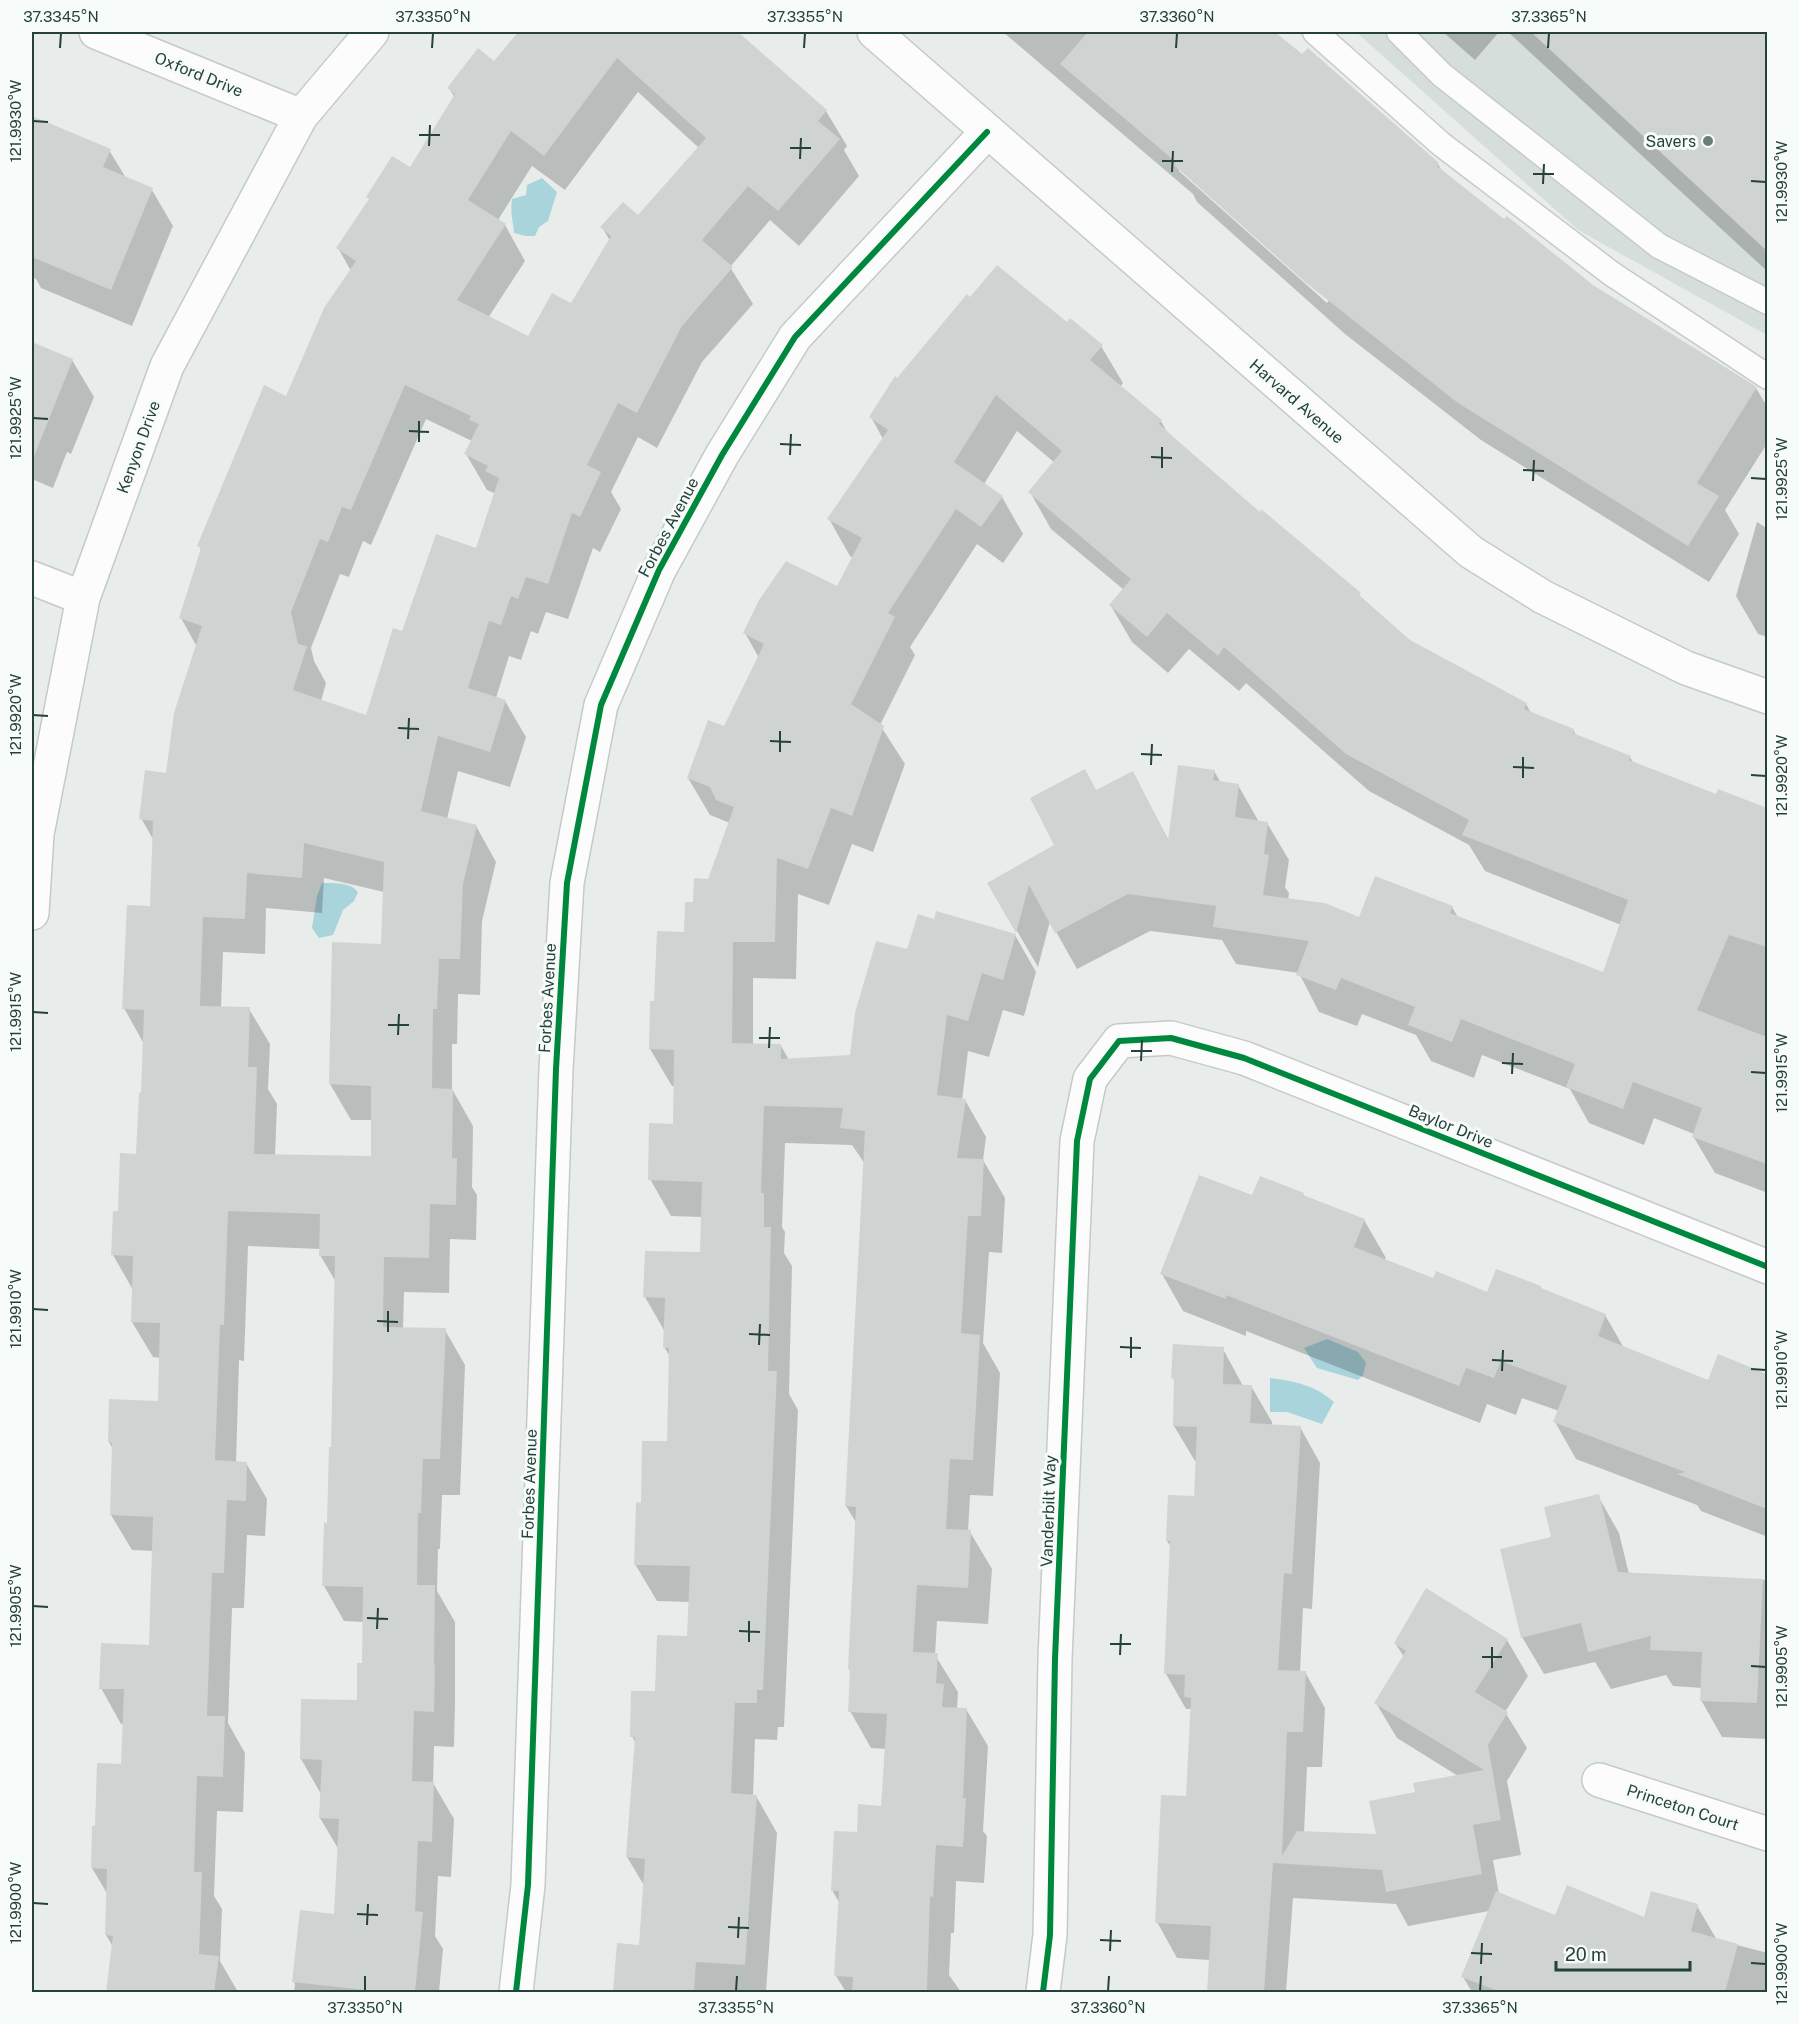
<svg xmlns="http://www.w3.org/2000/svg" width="1799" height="2024" font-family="'Public Sans',sans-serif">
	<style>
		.built { fill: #d6dedb }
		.water { fill: #a9d4db }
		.shadow { fill: #0003; fill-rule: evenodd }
		.building { fill: #cfd4d2; fill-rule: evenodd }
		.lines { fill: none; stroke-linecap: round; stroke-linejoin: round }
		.lane-casing { stroke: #c5cac8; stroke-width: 27 }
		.street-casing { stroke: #c5cac8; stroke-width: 36 }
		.lane { stroke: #fcfcfc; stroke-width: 24 }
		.street { stroke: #fcfcfc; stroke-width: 33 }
		.cycleway-casing { stroke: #f7fbf9; stroke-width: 10 }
		.cycleway { stroke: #00873e; stroke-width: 6 }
		.ticks { fill: none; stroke: #24423a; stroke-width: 2 }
		.poi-dot { fill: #697e78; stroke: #f7fbf9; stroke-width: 2 }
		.labels { text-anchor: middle; stroke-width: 6; stroke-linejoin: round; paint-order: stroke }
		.street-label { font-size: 16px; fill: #24423a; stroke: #f7fbf9 }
		.poi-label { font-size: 16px; fill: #24423a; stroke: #f7fbf9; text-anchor: end }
		.neatline { fill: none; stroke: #24423a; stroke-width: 2 }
		.ticks-label { font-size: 15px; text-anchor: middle; fill: #24423a }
	</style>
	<rect width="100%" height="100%" fill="#e8edeb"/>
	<path class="built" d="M1356,32H1767V335L1578,230Z"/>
	<path class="water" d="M542,178L557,192L548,221L539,227L535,236H526L514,233C513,220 510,213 512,199L526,195L527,185Z
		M322,883C335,883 350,882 358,892L354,901L343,910L333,935L319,938L312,928L317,896Z
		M1327,1339L1358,1352L1366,1363L1363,1375L1358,1380L1317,1368L1304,1348Z
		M1270,1378C1294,1381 1315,1385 1334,1402L1322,1424L1287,1412H1270Z"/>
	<path class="shadow" d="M527,32H736L826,111L847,146L844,150L859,176L799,246L770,220L730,267L753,304L702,362L657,448L638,437L611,492L621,509L600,552L593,548L568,619L546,612L538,634L531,631L521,660L509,656L496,698L505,701L526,737L510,787L458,771L447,819L476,826L496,862L482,921L480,995L458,994L457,1044H452V1089L473,1126L472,1187L477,1195L476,1240L450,1239L449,1293L404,1292L403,1329L445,1330L465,1365L460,1495H442L440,1549H438L437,1591L455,1622V1702L454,1747L434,1746L433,1783L454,1819L451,1877L438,1876L435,1936L443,1949L439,1992H294L295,1985L294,1981L336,1916L339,1850L320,1818L321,1794L301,1759L358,1702L363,1665L364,1622L344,1621L324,1586L332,1448L336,1282L320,1255V1249L248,1246L244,1361L239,1360L236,1463H246L267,1499L265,1536L247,1535L244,1608H232L228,1723L245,1753L243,1812L217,1811L214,1896L222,1909L220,1961L238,1992H107L113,1947L106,1935L108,1895L92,1868L97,1827L122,1766L124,1724H121L101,1688L150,1646L154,1551L132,1550L111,1515L113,1449L109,1442L159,1402L161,1358L153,1357L132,1322L133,1290L113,1255L114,1213H119L138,1155L142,1094L144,1044L124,1008L152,907L154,841L141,818L167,774L197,647L181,618L202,551L199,546L287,398L351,271L338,248L411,169L455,98L449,88L495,63L515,48ZM638,92L699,148L638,218L602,227L610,241L571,305L528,338L488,318L525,261L505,225L498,220L532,166L565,190ZM426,419L472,441L466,454L487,490L496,494L477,550L403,633L367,717L321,701L326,683L314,661L311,648L340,574L349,577L363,541L371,545ZM324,878L384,892L382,945L330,1084L351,1120H372V1158L275,1156L277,1104L268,1089L270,1044L249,1009L221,1008L223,952L265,954L266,908L322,913Z
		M1003,32H1273L1438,164L1443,173L1505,221L1593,286L1756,388L1768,408V442L1725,510L1739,534L1709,582L1481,440L1345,334L1197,202L1193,194ZM1179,167L1329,300L1327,303L1179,171Z
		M1443,32H1499L1475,60Z
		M1508,32H1768V272Z
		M45,123L109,150L126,178L152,190L173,226L132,326L41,288L36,279L32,277V146Z
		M1067,324L1101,346L1123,383L1120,387L1161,421L1168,434L1260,514L1359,594L1364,602L1409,641L1526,704L1531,713L1573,730L1577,736L1630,757L1634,764L1716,795L1719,791L1768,810V1193L1715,1173L1693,1136L1694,1134L1654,1118L1644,1145L1589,1123L1570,1089L1482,1055L1474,1078L1431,1061L1416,1035L1362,1014L1357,1026L1319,1012L1299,973L1236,964L1222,940L1150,931L1077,969L1050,921L1038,967L989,883L1056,845L1096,792L1133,773L1169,841L1214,771L1221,783L1238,785L1259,822L1267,823L1289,860L1285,887L1289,893L1288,900L1360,918L1376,878L1452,907L1459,919L1604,974L1621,925L1485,871L1469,845L1369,791L1246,683L1239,691L1189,649L1168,673L1132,642L1111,606L1124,590L1051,529L1030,492L1055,463L1017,431L984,484L1002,497L1023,534L1003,563L977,544L910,647L915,655L880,725L905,764L873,852L852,844L829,905L798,894L796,979L753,978V1045L781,1046L789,1060L851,1056L909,951L1015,935L1036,972L1024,1016L1003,1010L989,1057L968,1051L962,1100H965L986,1137L983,1160L1005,1198L1002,1253L989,1252L983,1343L1000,1373L993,1496L970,1495L968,1532H970L992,1569L988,1624L937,1621L935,1655L958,1692L957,1709H966L988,1746L983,1831L987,1836L984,1883L956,1881L954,1933H951L949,1975L961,1992H846L836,1976L840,1904L832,1890L859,1833L882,1807L887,1749L871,1748L850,1711L851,1673L849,1669L857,1524L846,1506L865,1164L852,1145L785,1143L782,1227L785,1232L784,1253L792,1266L789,1394L798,1410L784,1727H778L777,1740L755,1739L753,1796H756L777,1833L766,1992H614L618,1945L641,1947L645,1887L627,1857L636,1744L632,1736L689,1637L690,1602L657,1601L635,1564L642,1504L669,1443L671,1358L664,1347L665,1332L645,1297L702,1254V1217L671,1216L650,1179L674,1125L675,1086H672L650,1049L656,1003L686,933L694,904L709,880L730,823L710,815L688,778L725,728L759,658L745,633L838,588L853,558L850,556L829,519L883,439L871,417L898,380Z
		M32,344L72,360L94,397L71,454L67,452L53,488L32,479Z
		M1757,522L1768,529V637L1758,634L1736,596Z
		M1303,1194L1306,1198L1364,1220L1386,1258L1384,1261L1434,1280L1488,1294L1542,1291L1605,1315L1624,1348L1709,1382H1768V1537L1701,1511L1697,1505L1576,1459L1555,1422L1559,1411L1522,1398L1516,1415L1487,1404L1480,1423L1246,1331V1336L1183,1311L1162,1274L1253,1197Z
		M1223,1349L1243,1386H1251L1272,1422V1426L1300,1427L1320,1463L1312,1609L1303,1608L1300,1672H1305L1325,1708L1322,1767H1307L1304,1833L1377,1835L1417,1793L1458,1776L1397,1738L1376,1703L1404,1657L1395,1643L1426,1590L1507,1640L1528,1676L1505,1712L1527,1748L1507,1781L1521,1855L1493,1860L1499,1894L1556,1917L1645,1919L1697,1906L1717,1940L1768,1953V1992H1472L1463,1977L1489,1911L1408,1926L1396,1904L1293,1898L1286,1992H1208L1210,1960L1177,1958L1157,1922L1187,1798L1192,1709H1186L1166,1674L1171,1547L1167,1541L1195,1498L1197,1461H1195L1174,1426L1176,1383L1173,1378Z
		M1598,1496L1619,1533L1629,1574L1768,1580V1739L1722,1737L1701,1700L1702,1688L1673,1686L1666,1675L1611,1689L1595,1662L1544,1674L1522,1637L1553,1538Z"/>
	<path class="building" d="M518,32H738L827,110L818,121L840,139L778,211L748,186L702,240L733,267L682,326L637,413L618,403L587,465L601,472L580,517L572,513L548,584L526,577L518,599L511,596L501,625L489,621L468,688L506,700L490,752L438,736L421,811L477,825L463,884L460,959H439L437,1009H433L432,1088L453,1089L452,1158H457L456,1205L430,1204L429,1258L384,1257L383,1327L446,1328L440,1459H423L421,1513H418L417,1585H435L434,1665H435L434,1712L414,1711L412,1781L434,1782L432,1842L418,1841L415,1911L423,1912L415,1992H365V1990L292,1982L300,1910L334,1914L339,1819L319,1818L322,1760L300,1759L301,1699L357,1700V1663H362L363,1587L322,1586L324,1522L327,1523L329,1447H331L335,1256H319L320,1214L228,1211L224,1325H220L215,1460L247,1462L246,1501L227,1500L224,1573H212L207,1716H225L223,1777L197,1776L194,1872H202L199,1954L219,1956L214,1992H106L113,1936L105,1935L107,1869L91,1868L92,1826H95L97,1763L121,1764L124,1689H99L101,1643L149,1645L153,1517L110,1515L112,1443L108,1442L109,1399L158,1401L160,1323L131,1322L133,1256L111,1255L113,1211H118L120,1153L136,1154L139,1092L141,1093L144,1010L122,1009L127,905L150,906L153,821L139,819L145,770L166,773L174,713L202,626L179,618L201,548L197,546L264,385L286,396L324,308L356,261L336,248L369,199L366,197L392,156L410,167L455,94L447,88L478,48L494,61ZM617,58L706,138L638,215L623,202L600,227L611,236L571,303L552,293L528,336L457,300L506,224L468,200L511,131L544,156ZM405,385L471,416L469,420L479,424L464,454L488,466L485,471L499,478L476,548L436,534L402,631L393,628L366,715L293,690L307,646L298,644L291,612L320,539L328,542L342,507L351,510ZM304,843L384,862L381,944L332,942L329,1084L371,1086V1156L254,1154L257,1067H248L250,1007L200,1006L203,917L245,919L247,873L302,878Z
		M1088,32H1275L1302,54L1308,48L1439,163L1437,166L1504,219L1507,216L1593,285L1757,387L1697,483L1719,496L1688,546L1458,403L1305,282L1174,165L1176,162L1060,64Z
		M1531,32H1767V251Z
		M32,116L111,149L103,167L153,188L111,290L32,257Z
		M997,265L1067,322L1070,318L1103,345L1090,360L1162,420L1159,424L1194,455L1260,512L1261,509L1361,593L1359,595L1410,640L1527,703L1524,709L1574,729L1573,733L1631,756L1629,760L1716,794L1718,789L1767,808V947L1729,935L1697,1010L1767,1037V1164L1692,1137L1702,1108L1633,1082L1623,1109L1566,1087L1575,1064L1461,1019L1452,1042L1408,1025L1415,1007L1341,978L1336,990L1296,975L1309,941L1213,927L1216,906L1128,894L1055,933L1029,885L1016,933L987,883L1054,845L1030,798L1085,769L1096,790L1133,771L1168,840L1178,765L1215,770L1213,780L1239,784L1235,817L1268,822L1264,854L1269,855L1263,895L1325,903L1359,917L1375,876L1453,906L1450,913L1603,972L1628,900L1462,835L1469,820L1346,754L1224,647L1218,656L1167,613L1147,637L1109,605L1131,579L1028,492L1062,451L996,395L954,462L1003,496L981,527L956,509L888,613L895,617L851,704L884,726L852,816L831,808L808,869L777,858L775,942H733L732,1043L781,1044V1059L850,1055L855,1013L876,941L907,949L918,914L934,919L936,911L1016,934L1003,980L982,973L968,1021L947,1015L937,1095L966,1099L957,1158L984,1159L981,1216H968L961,1333L980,1335L973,1460L950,1459L946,1529L971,1530L968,1588L917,1585L913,1652L938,1653L936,1683L944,1684L942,1707L967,1708L963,1798H966L963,1847L936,1845L933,1897L930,1896L927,1992H852L853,1977L834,1976L839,1891H831L834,1831L857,1832L858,1804L881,1806L887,1714L848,1712L850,1669H848L856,1507L845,1506L865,1131L840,1128L843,1108L764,1106L761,1193H764V1227H771L768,1371H777L763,1690H757V1703H735L731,1793L757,1795L745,1965L696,1962L694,1992H613L617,1943L639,1945L645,1859L626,1857L635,1737H630L631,1691H655L657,1635L687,1636L690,1566L634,1565L636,1502L641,1503L642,1441H667L669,1348H663L665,1298L643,1297L645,1251L700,1252L702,1182L648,1180L649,1123L673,1124L674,1050L649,1049L650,1001H654L657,931L684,932L685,902H693L694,878L708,879L734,807L716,800L710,787L687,778L708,720L724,726L764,644L743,633L759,600L786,561L837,586L862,538L827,519L888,430L869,417L895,376L897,378L967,294L970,297Z
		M32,342L73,359L33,459H32Z
		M1199,1175L1252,1195L1260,1176L1304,1193L1303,1195L1365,1219L1354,1247L1433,1278L1436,1271L1487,1292L1496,1269L1541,1286V1288L1606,1314L1598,1336L1708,1380L1718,1354L1767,1374V1509L1677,1474L1685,1472L1553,1422L1567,1386L1501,1361L1494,1378L1466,1368L1459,1386L1226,1295V1299L1160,1274Z
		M1173,1344L1224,1347L1223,1384L1252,1385L1250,1423L1301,1426L1292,1574L1284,1573L1278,1670L1306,1671L1303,1732H1287L1282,1856L1297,1831L1376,1834L1369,1801L1415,1792L1413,1783L1484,1770L1374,1703L1406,1651L1394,1643L1426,1588L1508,1639L1475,1692L1508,1712L1488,1745L1501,1820L1473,1825L1482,1874L1386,1892L1382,1870L1273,1863L1264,1992H1207L1211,1926L1155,1923L1161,1795L1186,1796L1191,1698L1184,1697L1185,1675L1164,1674L1170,1541H1166L1168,1495L1194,1496L1197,1427L1173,1426L1174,1378H1171Z
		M1599,1494L1618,1572L1763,1579L1757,1703L1700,1701L1702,1652L1650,1650L1651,1636L1588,1652L1581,1623L1521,1638L1500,1549L1551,1537L1544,1507Z
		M1567,1885L1644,1917L1651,1891L1698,1904L1691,1931L1738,1944L1725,1992H1501L1461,1977L1496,1891L1555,1915Z"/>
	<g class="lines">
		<defs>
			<path id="lane" d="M1315,32L1441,144L1612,274L1768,377
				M1399,32L1442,75L1659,246L1768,302"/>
			<path id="street" d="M96,32L301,116
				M874,32L1471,552L1543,597L1686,668L1768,697
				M32,578L83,598
				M32,913L37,834L83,598L167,366L301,116L372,32
				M1599,1780L1768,1834
				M516,1992L528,1885L556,1069L567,883L601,705L659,570L722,455L795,337L987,132
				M1043,1992L1050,1935L1055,1659L1077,1141L1090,1079L1119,1041L1171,1038L1244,1058L1768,1267"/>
		</defs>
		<use href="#lane" class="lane-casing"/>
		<use href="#street" class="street-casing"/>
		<use href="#lane" class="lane"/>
		<use href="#street" class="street"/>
		<defs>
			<path id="cycleway" d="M516,1992L528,1885L556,1069L567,883L601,705L659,570L722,455L795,337L987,132
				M1043,1992L1050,1935L1055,1659L1077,1141L1090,1079L1119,1041L1171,1038L1244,1058L1768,1267"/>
		</defs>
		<use href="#cycleway" class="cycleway-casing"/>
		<use href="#cycleway" class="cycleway"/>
	</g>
	<path class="ticks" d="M60,48L61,33M432,48L433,33M804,48L805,33M1176,48L1177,33M1548,48L1549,33M33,121L48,122M419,135H440M429,146L430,125M790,148H811M800,159L801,138M1162,161H1183M1172,172L1173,151M1533,174H1554M1751,181L1766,182M1543,184L1544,164M33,418L48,419M409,431L429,432M419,442V421M780,444L801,445M790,455L791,434M1151,457L1172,458M1162,468V447M1523,470L1544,471M1751,478L1766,479M1533,481L1534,460M33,715L48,716M398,728L419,729M408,739L409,718M770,741L791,742M780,752V731M1141,754L1162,755M1151,765L1152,744M1513,767L1534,768M1751,775L1766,776M1523,778V757M33,1012L48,1013M388,1025H409M398,1035L399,1014M759,1038H780M769,1048L770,1027M1131,1051H1152M1141,1061L1142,1040M1502,1063L1523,1064M1751,1072L1766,1073M1512,1074L1513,1053M33,1309L48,1310M377,1321L398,1322M388,1332V1311M749,1334L770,1335M759,1345L760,1324M1120,1347L1141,1348M1131,1358V1337M1492,1360L1513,1361M1751,1369L1766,1370M1502,1371L1503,1350M33,1606L48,1607M367,1618L388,1619M377,1629L378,1608M739,1631L760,1632M749,1642V1621M1110,1644H1131M1120,1655L1121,1634M1482,1657H1502M1751,1666L1766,1667M1492,1668V1647M33,1903L48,1904M357,1914L378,1915M367,1925L368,1904M728,1927L749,1928M738,1938L739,1917M1100,1940L1121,1941M1110,1951L1111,1930M1471,1953L1492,1954M1751,1963L1766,1964M1481,1964L1482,1943M365,1991V1976M736,1991L737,1976M1108,1991L1109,1976M1480,1991L1481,1976"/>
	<circle class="poi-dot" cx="1708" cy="141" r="6"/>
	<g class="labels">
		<g class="street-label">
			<text transform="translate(199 74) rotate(22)" y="6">Oxford Drive</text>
			<text transform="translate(1297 401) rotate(41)" y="6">Harvard Avenue</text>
			<text transform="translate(138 447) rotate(-70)" y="6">Kenyon Drive</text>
			<text transform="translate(668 527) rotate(-62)" y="6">Forbes Avenue</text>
			<text transform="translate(547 998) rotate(-87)" y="6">Forbes Avenue</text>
			<text transform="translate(1451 1126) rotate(22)" y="6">Baylor Drive</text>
			<text transform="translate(529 1484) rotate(-88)" y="6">Forbes Avenue</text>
			<text transform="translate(1048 1511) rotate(-88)" y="6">Vanderbilt Way</text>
			<text transform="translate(1683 1807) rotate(18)" y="6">Princeton Court</text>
		</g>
		<g class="poi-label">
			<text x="1696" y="147">Savers</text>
		</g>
	</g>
	<rect width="1799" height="2024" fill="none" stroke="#f7fbf9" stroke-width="66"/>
	<path d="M1556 1961v9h134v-9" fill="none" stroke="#24423a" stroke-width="3"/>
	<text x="1565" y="1961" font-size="18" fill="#24423a" stroke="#f7fbf9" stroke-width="4.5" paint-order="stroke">20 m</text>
	<rect x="33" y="33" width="1733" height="1958" class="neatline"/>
	<g class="ticks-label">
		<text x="61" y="22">37.3345°N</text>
		<text x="433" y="22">37.3350°N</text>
		<text x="805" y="22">37.3355°N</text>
		<text x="1177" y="22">37.3360°N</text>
		<text x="1549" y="22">37.3365°N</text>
		<text transform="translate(16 121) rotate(-90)" y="5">121.9930°W</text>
		<text transform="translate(1782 182) rotate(-90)" y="5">121.9930°W</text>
		<text transform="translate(16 418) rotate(-90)" y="5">121.9925°W</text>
		<text transform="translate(1782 479) rotate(-90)" y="5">121.9925°W</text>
		<text transform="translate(16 715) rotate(-90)" y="5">121.9920°W</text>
		<text transform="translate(1782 776) rotate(-90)" y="5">121.9920°W</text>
		<text transform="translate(16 1012) rotate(-90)" y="5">121.9915°W</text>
		<text transform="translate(1782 1073) rotate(-90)" y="5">121.9915°W</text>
		<text transform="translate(16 1309) rotate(-90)" y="5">121.9910°W</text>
		<text transform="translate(1782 1370) rotate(-90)" y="5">121.9910°W</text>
		<text transform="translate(16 1606) rotate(-90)" y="5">121.9905°W</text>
		<text transform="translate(1782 1667) rotate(-90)" y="5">121.9905°W</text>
		<text transform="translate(16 1903) rotate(-90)" y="5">121.9900°W</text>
		<text transform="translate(1782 1964) rotate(-90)" y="5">121.9900°W</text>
		<text x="365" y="2013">37.3350°N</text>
		<text x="736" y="2013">37.3355°N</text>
		<text x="1108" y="2013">37.3360°N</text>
		<text x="1480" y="2013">37.3365°N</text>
	</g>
</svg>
